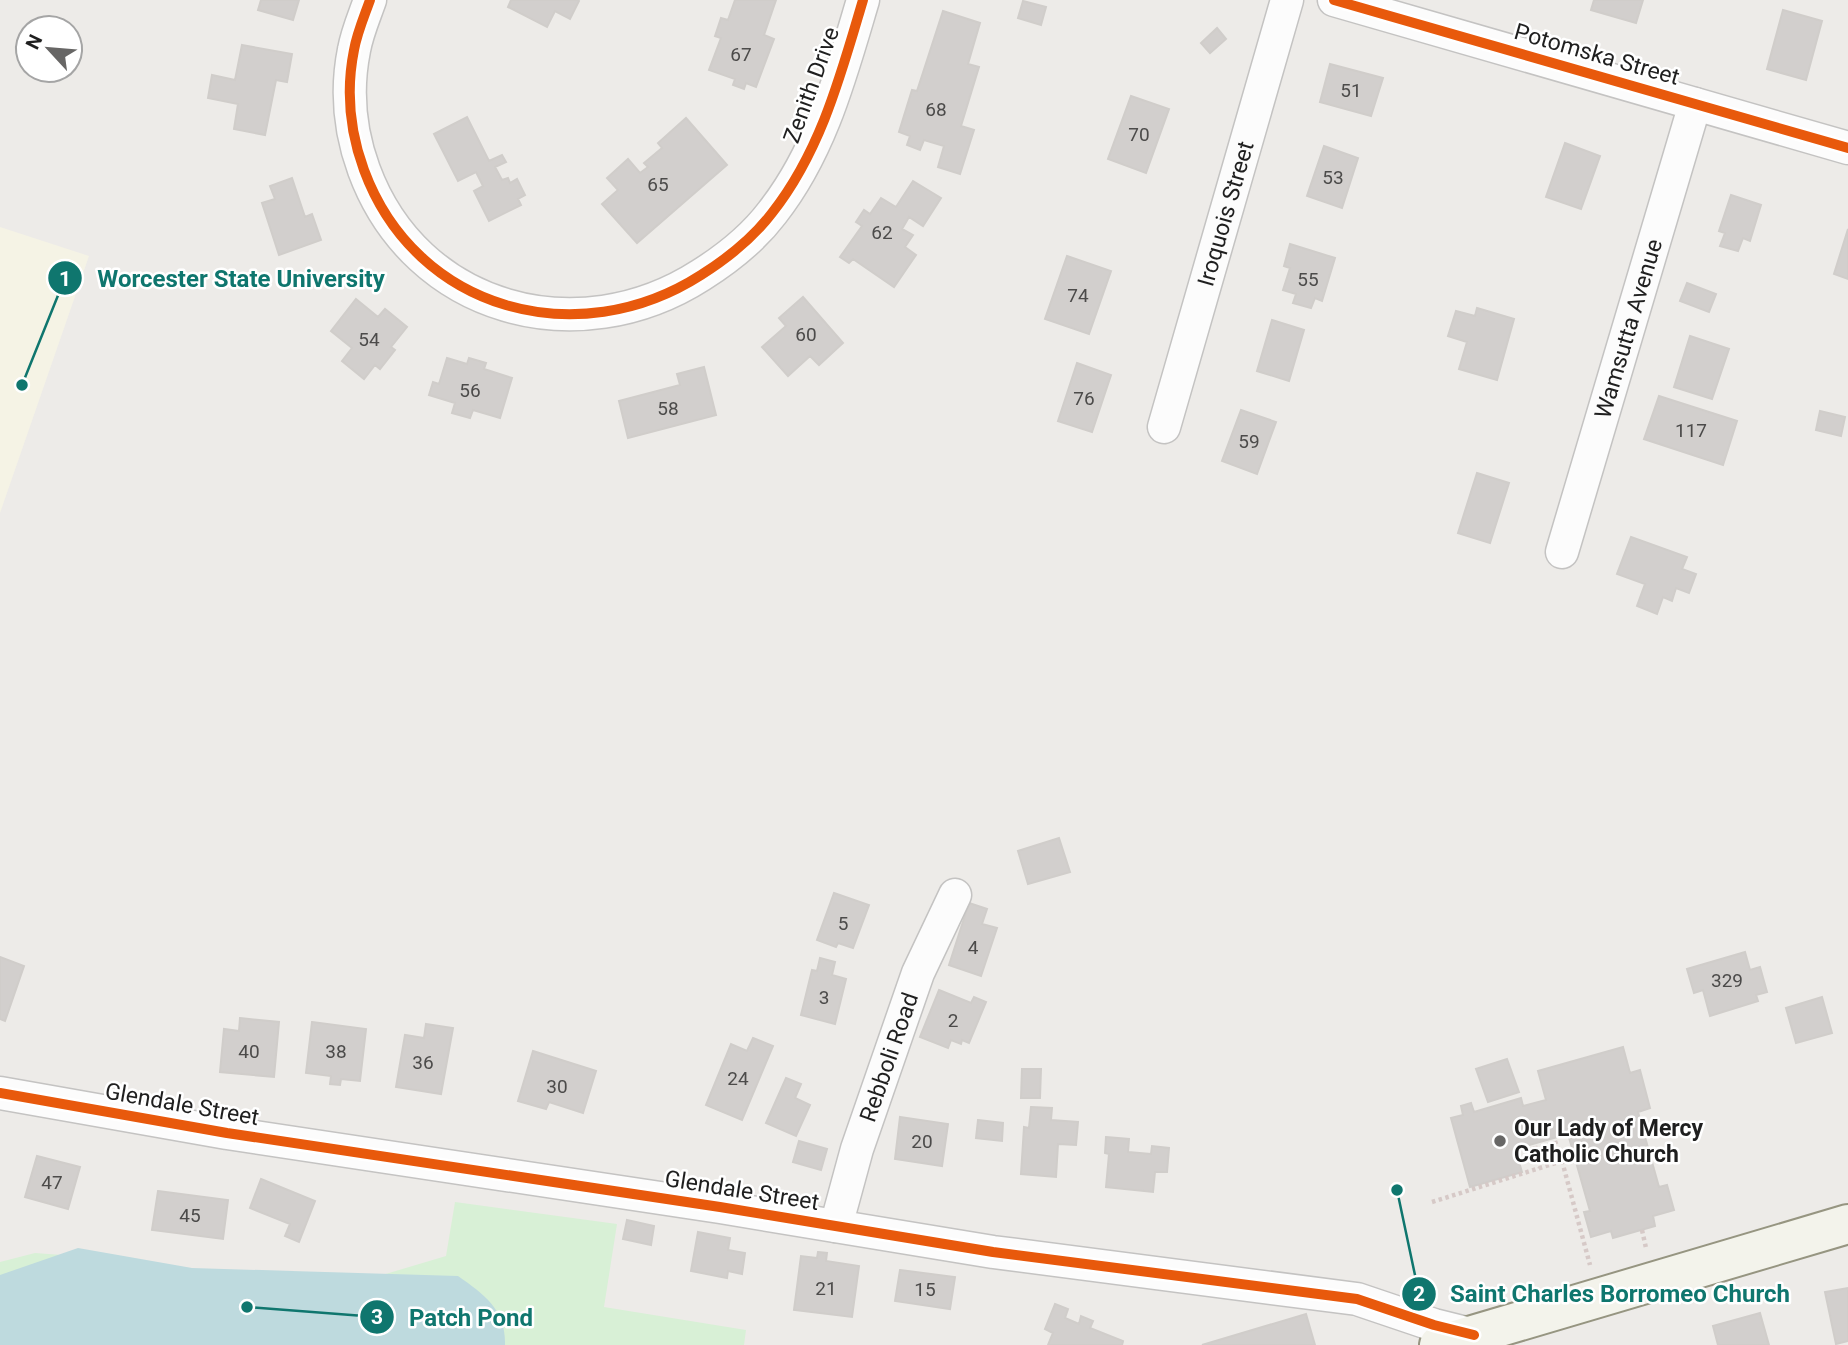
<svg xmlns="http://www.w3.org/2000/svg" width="1848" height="1345" font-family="Roboto,sans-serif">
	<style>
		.education { fill: #f5f3e5 }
		.park { fill: #d8f0d6 }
		.water { fill: #bedade }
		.building { fill: #d2cfcd; stroke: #d0cdca; stroke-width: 2 }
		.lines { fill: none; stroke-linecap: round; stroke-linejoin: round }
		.street-casing { stroke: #c4c3c2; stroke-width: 35 }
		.secondary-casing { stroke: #969581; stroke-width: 42 }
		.path { stroke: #d6c9c7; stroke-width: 4.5; stroke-dasharray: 3.5 3.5; stroke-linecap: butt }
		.street { stroke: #fcfcfc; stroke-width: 32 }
		.secondary { stroke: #f3f3eb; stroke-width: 38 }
		.cycleway-casing { stroke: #fff; stroke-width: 15 }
		.cycleway { stroke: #e8590c; stroke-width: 10 }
		.poi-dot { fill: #676665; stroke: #fff; stroke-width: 2.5 }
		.labels { text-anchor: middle; stroke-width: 5; stroke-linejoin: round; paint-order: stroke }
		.number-label { font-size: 19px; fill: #4c4b4a }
		.street-label { font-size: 23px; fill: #1f1f1f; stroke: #fff }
		.poi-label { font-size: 23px; font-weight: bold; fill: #1f1f1f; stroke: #fff; text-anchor: start }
		.leader { fill: none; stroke: #0f766e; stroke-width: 2.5 }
		.callout-dot { fill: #0f766e; stroke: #fff; stroke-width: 2.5 }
		.mark-label { font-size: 21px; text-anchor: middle; font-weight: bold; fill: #fff }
		.callout-label { font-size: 24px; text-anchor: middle; font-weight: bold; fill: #0f766e; stroke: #fff; stroke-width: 5; stroke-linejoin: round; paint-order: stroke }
	</style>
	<rect width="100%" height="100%" fill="#edebe8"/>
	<path class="education" d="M0,227L89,256L0,513Z"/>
	<path class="park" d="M455,1202L617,1224L604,1307L746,1330L744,1345H0V1262L35,1253L62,1255L148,1272L379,1276L446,1256Z"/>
	<path class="water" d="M78,1248L192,1268L458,1276C485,1295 506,1310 505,1345H0V1275Z"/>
	<path class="building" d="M261,0H299L293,20L258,10Z
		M511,0H578L579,1L570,19L555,11L547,27L508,7Z
		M735,0H776L764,35L774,39L756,87L746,83L744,89L733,85L735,79L709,70L721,38L715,36L721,18L728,20Z
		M1594,0H1643L1636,23L1591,10Z
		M1023,1L1046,7L1041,25L1018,18Z
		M1783,10L1822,21L1806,80L1767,69Z
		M943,11L980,23L968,64L979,67L961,126L974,130L960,174L938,167L944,146L924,140L920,150L907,145L910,136L899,132L912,90L917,91Z
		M1217,28L1226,39L1210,53L1201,43Z
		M242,45L292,54L287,82L276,80L265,135L234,129L238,104L208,98L212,75L235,80Z
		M1330,64L1383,78L1371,116L1320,102Z
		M1131,96L1169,109L1146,173L1108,159Z
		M467,117L489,161L502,155L506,162L495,167L502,180L508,178L510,183L517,179L525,195L518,199L521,205L489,221L474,191L483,186L476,172L458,181L434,134Z
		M686,118L727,165L637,243L602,204L618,190L607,178L628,159L640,173L648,167L644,163L662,148L658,143Z
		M1565,143L1600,156L1581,209L1546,197Z
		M1324,146L1358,158L1342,208L1307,196Z
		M292,178L305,217L312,214L321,240L279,255L262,203L275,199L270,186Z
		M913,181L941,198L923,226L909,217L902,229L913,235L905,247L916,255L894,287L853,259L849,263L840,257L862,226L856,222L864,210L870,214L881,198L896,207Z
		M1731,195L1761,205L1750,241L1743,238L1738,251L1720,246L1725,233L1719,231Z
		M1848,229V279L1834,274Z
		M1290,244L1335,258L1322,301L1315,298L1311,308L1293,303L1296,294L1283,290L1290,268L1284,266Z
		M1067,256L1111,271L1089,334L1045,319Z
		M1687,283L1716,294L1709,312L1680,301Z
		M803,297L843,343L819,365L810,356L788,376L762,347L786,326L779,318Z
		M356,299L378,317L385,309L407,327L391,347L395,350L380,369L375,365L364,379L342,361L352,348L331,331Z
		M1477,308L1514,319L1497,380L1459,369L1467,342L1448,336L1456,311L1475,316Z
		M1272,320L1304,330L1289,381L1257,371Z
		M1690,336L1729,349L1712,399L1674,387Z
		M447,358L467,364L469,358L486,363L484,369L512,378L500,418L473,410L470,418L452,413L455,403L429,395L433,382L439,384Z
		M1077,363L1111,375L1092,432L1058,421Z
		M704,367L716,415L628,438L619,401L680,385L677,374Z
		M1659,396L1737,421L1723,465L1644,439Z
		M1241,410L1276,422L1257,474L1222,461Z
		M1820,411L1845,417L1841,436L1816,430Z
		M1477,473L1509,483L1490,543L1458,533Z
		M1631,537L1687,557L1682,569L1696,574L1689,593L1676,588L1672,601L1663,597L1657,614L1637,606L1645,584L1617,574Z
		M1059,838L1070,872L1028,884L1018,851Z
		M834,893L869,905L853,948L838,943L836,947L817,940Z
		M969,903L987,909L982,924L997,928L981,976L949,965Z
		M1745,952L1750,970L1760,967L1767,992L1756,995L1758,1001L1710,1016L1703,990L1694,993L1687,969Z
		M0,957L24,966L5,1021L0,1019Z
		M820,958L835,962L832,975L846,979L835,1024L801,1015L812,970L817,971Z
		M939,990L971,1003L974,997L986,1002L969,1043L962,1040L961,1044L951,1040L948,1048L920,1037Z
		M1822,997L1832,1033L1796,1043L1786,1008Z
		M240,1018L279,1022L274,1077L220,1072L224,1029L239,1031Z
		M312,1022L366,1029L360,1081L341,1079L340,1085L330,1084L331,1076L306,1073Z
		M426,1024L453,1028L441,1094L396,1087L405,1035L424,1038Z
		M753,1038L773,1046L742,1120L706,1105L731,1044L747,1051Z
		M1623,1047L1630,1073L1640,1070L1650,1108L1638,1112L1659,1187L1667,1185L1674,1210L1653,1216L1655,1226L1613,1238L1611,1231L1591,1237L1584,1212L1590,1211L1568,1134L1515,1149L1522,1172L1470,1187L1451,1118L1463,1115L1461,1106L1471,1103L1474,1112L1521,1098L1523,1106L1546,1100L1538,1071Z
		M533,1051L596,1071L583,1113L549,1102L546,1109L518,1101Z
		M1507,1059L1519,1092L1488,1102L1476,1069Z
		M1022,1069H1041L1040,1098H1021Z
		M786,1078L801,1084L795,1098L810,1105L796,1136L766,1123Z
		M1031,1107L1052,1108L1051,1120L1078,1122L1076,1145L1058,1144L1056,1177L1021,1174L1024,1127L1029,1128Z
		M900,1117L948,1124L942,1166L895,1159Z
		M978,1120L1003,1123L1002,1141L976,1138Z
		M1106,1137L1129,1139L1128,1152L1151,1154L1152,1146L1169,1148L1167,1172H1155L1153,1192L1106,1187L1109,1154L1105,1153Z
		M799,1141L827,1149L821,1170L793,1162Z
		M37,1156L80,1167L68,1209L25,1197Z
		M261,1179L315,1201L299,1242L285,1236L290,1224L250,1208Z
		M158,1191L228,1200L223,1239L152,1230Z
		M627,1220L654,1226L651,1245L623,1239Z
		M698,1232L730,1238L728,1250L745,1253L742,1274L728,1271L727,1278L691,1271Z
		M818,1252L827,1253L826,1261L859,1266L852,1317L794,1310L801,1256L817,1258Z
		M900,1270L955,1277L950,1309L895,1301Z
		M1848,1288V1341L1836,1344L1825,1292Z
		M1055,1304L1068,1309L1065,1318L1079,1324L1081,1316L1093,1321L1090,1328L1123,1341L1122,1345H1048L1053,1333L1045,1329Z
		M1760,1313L1769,1345H1718L1713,1326Z
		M1306,1314L1315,1345H1202Z"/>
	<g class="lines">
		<defs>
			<g id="street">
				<path d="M370,0C364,17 357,33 354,50C346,90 350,132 364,170C416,311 578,354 701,275C728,258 753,238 772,213C821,151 841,74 863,0"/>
				<path d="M1334,0L1848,148"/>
				<path id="s1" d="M1164,427L1287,0"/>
				<path id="s2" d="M1562,552L1695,104"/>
				<path d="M0,1093L227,1133L720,1207L993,1252L1357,1299L1434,1325L1474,1335"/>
				<path id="s3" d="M836,1226L857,1149L918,973L955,895"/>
			</g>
			<path id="secondary" d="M1439,1345L1848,1224"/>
		</defs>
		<use href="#street" class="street-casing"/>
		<use href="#secondary" class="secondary-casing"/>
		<path class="path" d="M1535,1146L1540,1168
			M1562,1161L1590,1265
			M1432,1202L1562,1161L1555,1141
			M1642,1230L1646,1248"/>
		<use href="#street" class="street"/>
		<use href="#secondary" class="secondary"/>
		<defs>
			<path id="cycleway" d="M370,0C364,17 357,33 354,50C346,90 350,132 364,170C416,311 578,354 701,275C728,258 753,238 772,213C821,151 841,74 863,0
				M1334,0L1848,148
				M0,1093L227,1133L720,1207L993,1252L1357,1299L1434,1325L1474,1335"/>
		</defs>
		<use href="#cycleway" class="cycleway-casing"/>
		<use href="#cycleway" class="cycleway"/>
	</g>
	<circle class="poi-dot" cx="1500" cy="1141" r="7"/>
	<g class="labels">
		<g class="number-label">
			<text x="741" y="61">67</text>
			<text x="1351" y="97">51</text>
			<text x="936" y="116">68</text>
			<text x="1139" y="141">70</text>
			<text x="1333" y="184">53</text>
			<text x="658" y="191">65</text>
			<text x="882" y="239">62</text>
			<text x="1308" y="286">55</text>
			<text x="1078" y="302">74</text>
			<text x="806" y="341">60</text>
			<text x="369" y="346">54</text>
			<text x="470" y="397">56</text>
			<text x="1084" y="405">76</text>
			<text x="668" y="415">58</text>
			<text x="1691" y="437">117</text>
			<text x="1249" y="448">59</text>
			<text x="843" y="930">5</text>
			<text x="973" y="954">4</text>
			<text x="1727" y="987">329</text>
			<text x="824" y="1004">3</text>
			<text x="953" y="1027">2</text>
			<text x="249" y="1058">40</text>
			<text x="336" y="1058">38</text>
			<text x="423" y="1069">36</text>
			<text x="738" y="1085">24</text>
			<text x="557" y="1093">30</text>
			<text x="922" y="1148">20</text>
			<text x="52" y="1189">47</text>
			<text x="190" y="1222">45</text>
			<text x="826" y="1295">21</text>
			<text x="925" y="1296">15</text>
		</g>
		<g class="street-label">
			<text transform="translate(1597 54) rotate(16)" y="8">Potomska Street</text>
			<text transform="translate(811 85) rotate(-70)" y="8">Zenith Drive</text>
			<text dy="8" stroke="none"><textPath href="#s1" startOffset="222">Iroquois Street</textPath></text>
			<text dy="8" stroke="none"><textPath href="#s2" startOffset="233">Wamsutta Avenue</textPath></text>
			<text dy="8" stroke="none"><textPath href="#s3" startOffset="177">Rebboli Road</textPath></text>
			<text transform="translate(182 1104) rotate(10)" y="8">Glendale Street</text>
			<text transform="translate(742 1190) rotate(9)" y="8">Glendale Street</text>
		</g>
		<g class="poi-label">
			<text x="1514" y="1136">Our Lady of Mercy<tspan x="1514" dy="26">Catholic Church</tspan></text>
		</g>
	</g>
	<path class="leader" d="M22 385L65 278M1397 1190L1419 1294M247 1307L377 1317"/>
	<g class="callout-dot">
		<circle cx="22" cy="385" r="7"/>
		<circle cx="1397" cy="1190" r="7"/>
		<circle cx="247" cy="1307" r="7"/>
		<circle cx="65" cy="278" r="18"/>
		<circle cx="1419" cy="1294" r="18"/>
		<circle cx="377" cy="1317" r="18"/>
	</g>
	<g class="mark-label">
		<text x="65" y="286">1</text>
		<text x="1419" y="1301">2</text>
		<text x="377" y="1324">3</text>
	</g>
	<g class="callout-label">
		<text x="241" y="287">Worcester State University</text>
		<text x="1620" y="1302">Saint Charles Borromeo Church</text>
		<text x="471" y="1326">Patch Pond</text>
	</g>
	<g transform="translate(49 49) rotate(296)"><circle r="33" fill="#ffffff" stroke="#a5a5a5" stroke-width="2"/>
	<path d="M0-5L12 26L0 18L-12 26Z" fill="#676665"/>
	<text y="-10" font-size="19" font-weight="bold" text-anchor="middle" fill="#1f1f1f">N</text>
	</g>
</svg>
